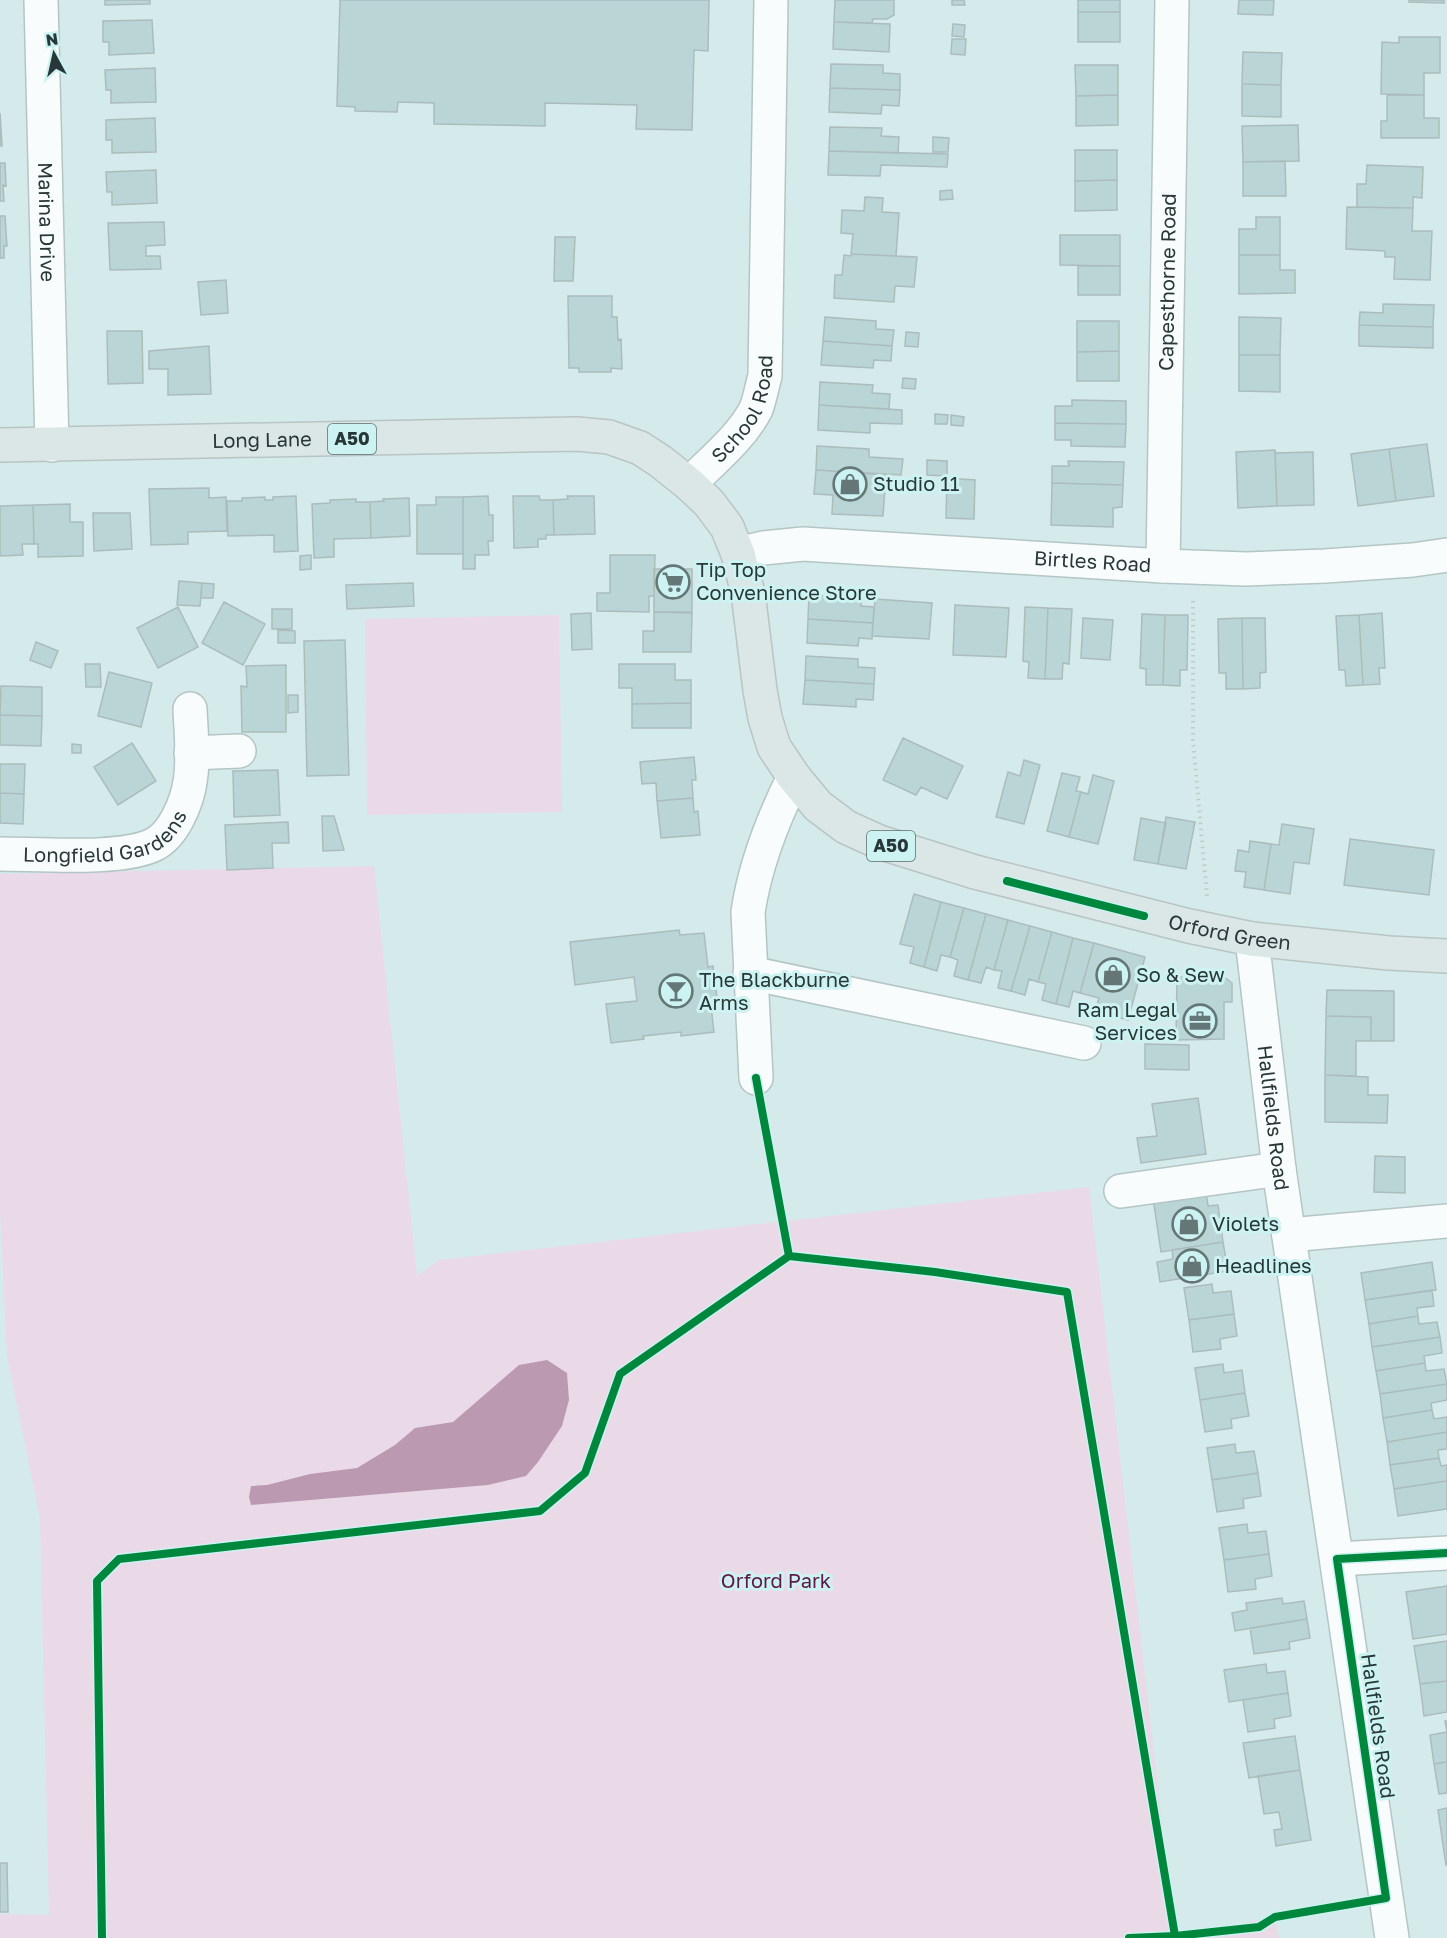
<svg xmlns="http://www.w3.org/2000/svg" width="1447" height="1938" font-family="'Golos Text',sans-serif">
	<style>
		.green { fill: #eadae8 }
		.water { fill: #bb9ab1 }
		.building { fill: #bad5d5; stroke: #acbcbc; stroke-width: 1.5 }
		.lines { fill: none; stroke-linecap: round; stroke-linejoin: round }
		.minor-casing { stroke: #b4c5c5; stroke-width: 36 }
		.major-casing { stroke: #b9c4c4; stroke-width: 36 }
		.path { stroke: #c2caca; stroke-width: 4; stroke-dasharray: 1.5 4.5; stroke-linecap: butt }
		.minor { stroke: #f9fcfc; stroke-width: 33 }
		.major { stroke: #dbe6e7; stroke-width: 33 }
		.cycleway-casing { stroke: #cdf2f2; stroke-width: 11 }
		.cycleway { stroke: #00873e; stroke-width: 8 }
		.labels { text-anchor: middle; stroke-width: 6; stroke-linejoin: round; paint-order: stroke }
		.shield { fill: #cdf2f2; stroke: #5a6f6f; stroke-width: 1.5 }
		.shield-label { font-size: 18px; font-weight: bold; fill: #283737 }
		.street-label { font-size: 20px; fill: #283737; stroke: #cdf2f2 }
		.poi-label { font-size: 20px; fill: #283737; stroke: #cdf2f2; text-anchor: start }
		.park-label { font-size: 20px; fill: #5f1949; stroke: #cdf2f2 }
	</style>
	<rect width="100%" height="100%" fill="#d5eaea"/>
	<path class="green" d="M559,615L562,812L367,815L365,619Z
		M374,866L417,1276L439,1260L1089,1187L1175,1936L1275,1917L1279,1938H0V1914L49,1915L40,1518L7,1356L0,1211V874Z"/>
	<path class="water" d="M547,1360L567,1373L569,1400L562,1426L538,1462L526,1476L488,1485L251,1505L249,1497L251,1486L267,1485L310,1474L357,1468L395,1445L415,1428L453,1422L519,1365Z"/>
	<path class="building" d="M105,0H150V4L105,5Z
		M340,0H709L708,51L694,50L692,130L636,129L637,105L545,103V126L434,124V103L398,102L397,112L355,111V107L337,106Z
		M835,0H894V15L887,19H873L872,23L834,22Z
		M952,0H964L965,5H952Z
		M1078,0H1120V12H1078Z
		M1239,0H1274L1273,15L1238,14Z
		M1409,0H1444V3L1409,2Z
		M1078,12H1120V42H1078Z
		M152,20L154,53L109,55V42H103V21Z
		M834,22L890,24L889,52L833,49Z
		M953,24L965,25L964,37L952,36Z
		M1399,37H1440V73H1424V95L1381,94L1382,42L1399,43Z
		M952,39H966L965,55L951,54Z
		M1243,52L1282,53L1281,85L1242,84Z
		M831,64L883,65V73L900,74V90L830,88Z
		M1075,65H1118V95L1076,96Z
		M155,68L156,102L111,103V90H106L105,70Z
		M1242,84L1281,85V117L1242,116Z
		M830,88L900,90L899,106L882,105L881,114L829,112Z
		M1118,95V125L1076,126V96Z
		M1387,95H1424V118H1439V138H1381V121H1387Z
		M0,113L2,146H0Z
		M155,118L156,152L112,153V140H106V120Z
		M1298,125L1299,161L1243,162L1242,126Z
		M830,127L882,128L881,136L899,137L898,153L829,151Z
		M933,137L949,138L948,152H933Z
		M1075,150H1117V180L1075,181Z
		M829,151L948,154L947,167L881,165L880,176L828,175Z
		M1285,161L1286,196H1243V162Z
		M0,163H5L6,186L3,185L4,201H0Z
		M1367,165L1423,167L1422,198L1413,197V208L1357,207V184H1366Z
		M156,170L157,203L112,205V192H107L106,172Z
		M1117,180V210L1075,211V181Z
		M952,190L953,199L940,200V191Z
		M865,197L883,198L882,212L899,213L896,256L851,254L853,234L841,233L842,210L864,211Z
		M1347,207L1413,208L1412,231H1432L1430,280L1394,279L1395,257H1385V251L1346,249Z
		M0,216H5L7,246H4V258H0Z
		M1256,217H1280V255H1239V229H1256Z
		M164,222L165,245L146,246V256H160L161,269L110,270L108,223Z
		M1060,235H1120V266L1060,265Z
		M555,237H575L573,281H554Z
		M851,254L917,257L914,287L895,286L894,302L834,298L835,275H842L844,255L851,256Z
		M1239,255H1280V270H1295V293L1239,294Z
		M1078,266H1120V295H1078Z
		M226,280L228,313L201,315L198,282Z
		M568,296H612V317H617L618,340L621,339L622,369L611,368V372H579V368H569Z
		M1383,304L1434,305L1433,327L1359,325L1360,312L1383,313Z
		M825,317L876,321V329L894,330L892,346L823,341Z
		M1239,317L1281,318L1280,355H1239Z
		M1077,321H1119V351L1077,352Z
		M1359,325L1433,327V348L1359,346Z
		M107,331H142L143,383L108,384Z
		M906,332L919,333L918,347L905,346Z
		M823,341L892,346L891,361L874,360L873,368L821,365Z
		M209,346L211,394L168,395V369H149V351Z
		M1119,351V381H1077V352Z
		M1239,355H1280V392L1239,391Z
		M903,378L916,379L915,389L902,388Z
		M820,382L873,385L872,393L890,394L889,409L819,405Z
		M1072,400L1126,401V424L1055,423V406H1072Z
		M819,405L902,410V424L870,423V433L818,430Z
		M935,414L948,415L947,424H935Z
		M951,415L964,417L963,426L951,425Z
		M1055,423L1126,424L1125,447L1071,446V440H1055Z
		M1427,444L1434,496L1396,501L1389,449Z
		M817,446L869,449V457L903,459L901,475L816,470Z
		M1389,449L1396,501L1358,506L1351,454Z
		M1275,450L1277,506L1238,508L1236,452Z
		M1313,452L1314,505L1277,506L1275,453Z
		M927,460L947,461V476L927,475Z
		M1068,461L1124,462L1123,485L1052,483V466H1069Z
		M816,470L886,475L883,516L832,514L833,495L814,494Z
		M947,478L975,480L974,519L946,518Z
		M1052,483L1123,485L1122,507L1113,508V527L1051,525Z
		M209,488V498L226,497L227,531L188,532V544L151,545L149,489Z
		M296,496L298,551L274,552V535L228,536L227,501H242V498L265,497V500H273V497Z
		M488,496L489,515H493V541H488L489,555H475V569H463V497Z
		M513,496H539L540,500H553L554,535H546V539H538V547L514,548Z
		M567,496H594L595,534L554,535L553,500L568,499Z
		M436,497H463V554H417V505H436Z
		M409,498L410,536L371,538L370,502L384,501L383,499Z
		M356,499V502H370L371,538L334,539V557L314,558L312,504L330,503V500Z
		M70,504V522H83V556L38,557V544H34L33,505Z
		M33,505L34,544H22L23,555L0,556V506Z
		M93,513H130L132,549L94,551Z
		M311,555V569L300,570V556Z
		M610,555H655L654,596H649V612L597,611V593H610Z
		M654,569H692V612H654Z
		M179,581L202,583L200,606L177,605Z
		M202,583L214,584L213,598H201Z
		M413,583L414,606L347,609L346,585Z
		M809,595L862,598L861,606L874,607L873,623L808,619Z
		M875,599L932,603L929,639L872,636Z
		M224,602L265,624L243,665L202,643Z
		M955,605L1009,608L1006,657L953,655Z
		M178,607L198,647L158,668L137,628Z
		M1025,607L1048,608L1045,679L1028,678L1029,662L1023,661Z
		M1048,608L1072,609L1069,664L1063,663L1062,679H1045Z
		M272,609H292V629H272Z
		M654,612L692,613L691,652H643V631H654Z
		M591,613L592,649L572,650L571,614Z
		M1382,613L1385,668H1379L1380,684L1363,685L1359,615Z
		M1142,614L1165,615L1163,685H1146V669L1140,668Z
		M1165,615H1188L1187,670H1180V686L1163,685Z
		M1359,615L1363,685L1346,686L1345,670H1339L1336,616Z
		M1083,618L1113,620L1110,660L1081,658Z
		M1242,618L1243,689H1226V673H1219L1218,619Z
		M1242,618H1265L1266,672L1260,673V688L1243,689Z
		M808,619L873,623L872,639L859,638L858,646L807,643Z
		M278,630L295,631V643H278Z
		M345,640L349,775L307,776L304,641Z
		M36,642L58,651L51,668L30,660Z
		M806,656L858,659V667L875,668L874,684L805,680Z
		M85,664H100L101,687H86Z
		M619,664H675V680H691V703L632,704V688H619Z
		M286,665V732H242L241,686L247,687L246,666Z
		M109,672L152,683L141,727L98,716Z
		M805,680L874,684L873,700L856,699V707L803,704Z
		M1,686L42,687V716L0,715Z
		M288,695H298V712L288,713Z
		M691,703V728H632V704Z
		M0,715L42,716L41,746L0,745Z
		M903,738L963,766L947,799L921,787L916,795L883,780Z
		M132,743L156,781L118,805L94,767Z
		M72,744L81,745V753H72Z
		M694,757L696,780H692L693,798L657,801L656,783L642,784L640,762Z
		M1024,760L1040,765L1024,824L996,817L1008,772L1020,776Z
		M0,764H25L24,794L0,793Z
		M278,770L280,815L234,817L233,771Z
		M1062,773L1080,777L1076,791L1081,792L1069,837L1047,831Z
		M1093,775L1114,781L1098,844L1069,837L1081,792L1088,794Z
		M0,793L24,794L23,824L0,823Z
		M693,798L694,812L698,811L700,835L661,838L657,801Z
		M322,816H334L344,850L323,851Z
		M1166,817L1195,822L1186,869L1158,864Z
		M1141,818L1166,823L1158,864L1134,860Z
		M288,822L289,843H272L273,868L227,870L225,825Z
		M1282,824L1314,829L1309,864L1294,862L1290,894L1264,890L1271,844L1279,845Z
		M1350,839L1434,850L1429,895L1344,885Z
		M1250,841L1271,844L1264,890L1244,887L1246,872L1235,871L1238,850L1249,852Z
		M914,894L941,902L924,967L910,963L914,947L900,944Z
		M941,902L964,908L950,957L941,955L937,971L924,967Z
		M964,908L986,914L968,980L954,976L958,960L950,957Z
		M986,914L1008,920L994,970L986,967L981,983L968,980Z
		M1008,920L1030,926L1011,991L998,988L1002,971L994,970Z
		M1030,926L1052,932L1038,982L1029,979L1025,995L1011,991Z
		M679,930L680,935L704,933L708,967L713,966L717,998H710L714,1032L681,1036V1032L643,1036L644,1039L611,1043L606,1004L637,1001L634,977L575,985L570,942Z
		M1052,932L1073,938L1056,1004L1042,1000L1046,984L1038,982Z
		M1073,938L1094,943L1080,993L1073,991L1069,1007L1056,1004Z
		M1094,943L1145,957L1128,1020L1095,1011L1099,998L1080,993Z
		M1177,977H1224L1232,983V1002H1224V1039L1176,1040Z
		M1327,990L1394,991V1041H1371V1017L1326,1016Z
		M1326,1016L1371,1017V1041H1356V1076L1325,1075Z
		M1145,1044L1189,1045V1070L1145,1069Z
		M1325,1075L1368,1077V1095H1388L1387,1123L1325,1122Z
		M1198,1098L1206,1154L1141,1163L1137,1138L1157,1136L1152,1104Z
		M1375,1156L1405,1157V1193L1374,1192Z
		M1206,1190L1208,1206L1218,1205L1223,1242L1161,1252L1153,1198Z
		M1223,1242L1228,1271L1160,1282L1157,1262L1173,1259L1172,1250Z
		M1432,1262L1436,1290L1365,1300L1361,1273Z
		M1212,1284L1213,1293L1231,1291L1234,1314L1189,1320L1184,1288Z
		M1432,1290L1434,1306L1417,1308L1418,1316L1369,1324L1365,1300Z
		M1234,1314L1237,1336L1220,1339L1221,1349L1193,1352L1189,1320Z
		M1418,1316L1419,1324L1437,1322L1440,1337L1372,1347L1369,1324Z
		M1440,1337L1442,1353L1424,1356L1425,1363L1376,1371L1372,1347Z
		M1425,1363L1426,1371L1444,1369L1447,1384L1380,1394L1376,1371Z
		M1223,1364L1224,1373L1242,1370L1245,1393L1200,1400L1195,1368Z
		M1447,1384V1400L1431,1403L1432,1410L1383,1418L1380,1394Z
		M1245,1393L1249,1416L1231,1419L1232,1428L1205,1432L1200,1400Z
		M1432,1410L1434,1419L1447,1417V1432L1387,1442L1383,1418Z
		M1447,1432V1449L1438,1450L1439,1458L1390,1465L1387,1442Z
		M1235,1444L1236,1453L1254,1451L1258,1473L1212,1480L1207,1448Z
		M1439,1458L1441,1466L1447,1465V1481L1394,1489L1390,1465Z
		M1258,1473L1261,1496L1243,1499L1244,1508L1217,1512L1212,1480Z
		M1447,1481V1509L1398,1516L1394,1489Z
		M1247,1524L1248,1533L1266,1531L1269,1554L1224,1560L1219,1528Z
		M1269,1554L1272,1576L1255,1579L1256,1589L1228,1592L1224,1560Z
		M1447,1586V1634L1413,1639L1406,1592Z
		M1282,1598L1283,1604L1304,1601L1307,1619L1235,1631L1232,1613L1247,1610L1246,1603Z
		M1307,1619L1310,1638L1289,1642L1290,1649L1254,1654L1250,1628Z
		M1447,1641V1681L1420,1684L1414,1646Z
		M1266,1664L1267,1673L1285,1671L1288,1693L1229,1702L1224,1670Z
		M1447,1681V1712L1424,1716L1420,1684Z
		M1288,1693L1291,1716L1274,1719L1275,1728L1248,1732L1243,1700Z
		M1445,1721H1447V1762L1434,1764L1430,1735L1447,1732Z
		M1295,1736L1300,1770L1249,1778L1243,1743Z
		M1447,1762V1793L1439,1794L1434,1764Z
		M1300,1770L1311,1840L1276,1846L1274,1830L1282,1829L1279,1812L1264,1814L1258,1776Z
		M1447,1808V1865H1446L1438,1810Z
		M0,1863H7L8,1912H0Z"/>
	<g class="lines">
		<defs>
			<g id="minor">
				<path id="s1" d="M41,0L52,445"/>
				<path id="s2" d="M689,484C712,461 741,438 756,409C760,399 762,386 765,376L771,0"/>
				<path id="s3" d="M738,554L763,548L803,544L1163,566L1246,569L1325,566L1413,560L1447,555"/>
				<path id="s4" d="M1163,566L1172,0"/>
				<path d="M191,753L239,751"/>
				<path id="s5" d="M0,854C38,854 123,861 155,844C174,834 187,802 190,782C194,759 191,733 190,709"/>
				<path id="s6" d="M1252,939L1279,1169L1392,1938"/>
				<path d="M750,973L1084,1043"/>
				<path d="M756,1078L748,912C755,865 773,819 794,777"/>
				<path d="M1121,1191L1279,1169"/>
				<path d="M1289,1235L1447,1221"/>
				<path d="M1337,1559L1447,1553"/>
			</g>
			<g id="major">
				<path id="s7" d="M0,445L577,434L609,437L640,448L660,461L689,484L709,503L727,527L738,554L748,593L760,690L765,718L774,747L794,777L818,806L846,827L879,842L975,872L1189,926L1252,939L1389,953L1447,956"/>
			</g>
		</defs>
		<use href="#minor" class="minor-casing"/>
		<use href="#major" class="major-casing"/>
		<path class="path" d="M1193,601V740L1207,896"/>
		<use href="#minor" class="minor"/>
		<use href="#major" class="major"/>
		<defs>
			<path id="cycleway" d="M1007,881L1144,916
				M756,1078L789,1256L935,1272L1067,1292L1175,1936
				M102,1938L97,1581L119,1559L540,1511L585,1473L620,1374L789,1256
				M1129,1938L1175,1936L1259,1927L1275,1917L1386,1898L1337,1559L1447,1553"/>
		</defs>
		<use href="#cycleway" class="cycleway-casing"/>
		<use href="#cycleway" class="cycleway"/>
	</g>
	<defs>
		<symbol id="shop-ring" viewBox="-11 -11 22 22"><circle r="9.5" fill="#cdf2f2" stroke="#657676" stroke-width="1.5"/><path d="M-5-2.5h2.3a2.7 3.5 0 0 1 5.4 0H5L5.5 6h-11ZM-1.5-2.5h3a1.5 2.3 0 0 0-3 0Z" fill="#657676"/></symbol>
		<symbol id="supermarket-ring" viewBox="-11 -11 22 22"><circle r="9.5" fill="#cdf2f2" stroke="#657676" stroke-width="1.5"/><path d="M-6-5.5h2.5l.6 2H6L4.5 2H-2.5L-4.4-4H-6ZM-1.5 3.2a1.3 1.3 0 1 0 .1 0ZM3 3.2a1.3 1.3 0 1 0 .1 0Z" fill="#657676"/></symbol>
		<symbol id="bar-ring" viewBox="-11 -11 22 22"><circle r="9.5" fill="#cdf2f2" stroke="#657676" stroke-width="1.5"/><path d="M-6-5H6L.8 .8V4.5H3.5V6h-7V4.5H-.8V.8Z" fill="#657676"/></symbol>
		<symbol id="office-ring" viewBox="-11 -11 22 22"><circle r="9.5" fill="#cdf2f2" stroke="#657676" stroke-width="1.5"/><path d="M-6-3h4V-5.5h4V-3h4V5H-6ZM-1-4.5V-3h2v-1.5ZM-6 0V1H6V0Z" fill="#657676"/></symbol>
	</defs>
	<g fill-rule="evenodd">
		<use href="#shop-ring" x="831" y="465" width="38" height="38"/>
		<use href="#supermarket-ring" x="654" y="563" width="38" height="38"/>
		<use href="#shop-ring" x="1094" y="956" width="38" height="38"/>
		<use href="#bar-ring" x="657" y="972" width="38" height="38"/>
		<use href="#office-ring" x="1181" y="1002" width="38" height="38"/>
		<use href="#shop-ring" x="1170" y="1205" width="38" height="38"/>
		<use href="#shop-ring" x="1173" y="1247" width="38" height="38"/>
	</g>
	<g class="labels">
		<g class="shield">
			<rect x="328" y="424" width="48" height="30" rx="4.5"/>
			<rect x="867" y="831" width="48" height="30" rx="4.5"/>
		</g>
		<g class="shield-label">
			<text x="352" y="445">A50</text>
			<text x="891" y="852">A50</text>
		</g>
		<g class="street-label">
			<text dy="7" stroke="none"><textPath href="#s1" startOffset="222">Marina Drive</textPath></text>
			<text dy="7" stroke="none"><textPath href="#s4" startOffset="284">Capesthorne Road</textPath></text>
			<text dy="7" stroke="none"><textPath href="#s2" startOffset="96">School Road</textPath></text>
			<text dy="7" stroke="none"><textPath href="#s7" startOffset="262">Long Lane</textPath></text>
			<text dy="7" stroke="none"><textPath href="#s3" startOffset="356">Birtles Road</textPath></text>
			<text dy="7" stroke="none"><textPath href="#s5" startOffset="111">Longfield Gardens</textPath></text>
			<text dy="7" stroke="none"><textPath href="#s7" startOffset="1494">Orford Green</textPath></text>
			<text dy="7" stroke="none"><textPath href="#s6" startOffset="180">Hallfields Road</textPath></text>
			<text transform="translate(1378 1726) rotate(82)" y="7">Hallfields Road</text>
		</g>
		<g class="poi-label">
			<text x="873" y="491">Studio 11</text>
			<text x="696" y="577">Tip Top<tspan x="696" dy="23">Convenience Store</tspan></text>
			<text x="1136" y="982">So &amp; Sew</text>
			<text x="699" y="987">The Blackburne<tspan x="699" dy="23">Arms</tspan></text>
			<text x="1177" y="1017" text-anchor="end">Ram Legal<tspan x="1177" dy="23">Services</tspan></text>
			<text x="1212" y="1231">Violets</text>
			<text x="1215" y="1273">Headlines</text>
		</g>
		<g class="park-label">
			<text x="776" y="1588">Orford Park</text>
		</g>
	</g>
	<g transform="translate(54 54) rotate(352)" stroke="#cdf2f2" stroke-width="4.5" paint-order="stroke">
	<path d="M0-4.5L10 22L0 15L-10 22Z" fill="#283737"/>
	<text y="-9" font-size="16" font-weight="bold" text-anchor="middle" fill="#283737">N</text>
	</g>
</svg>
